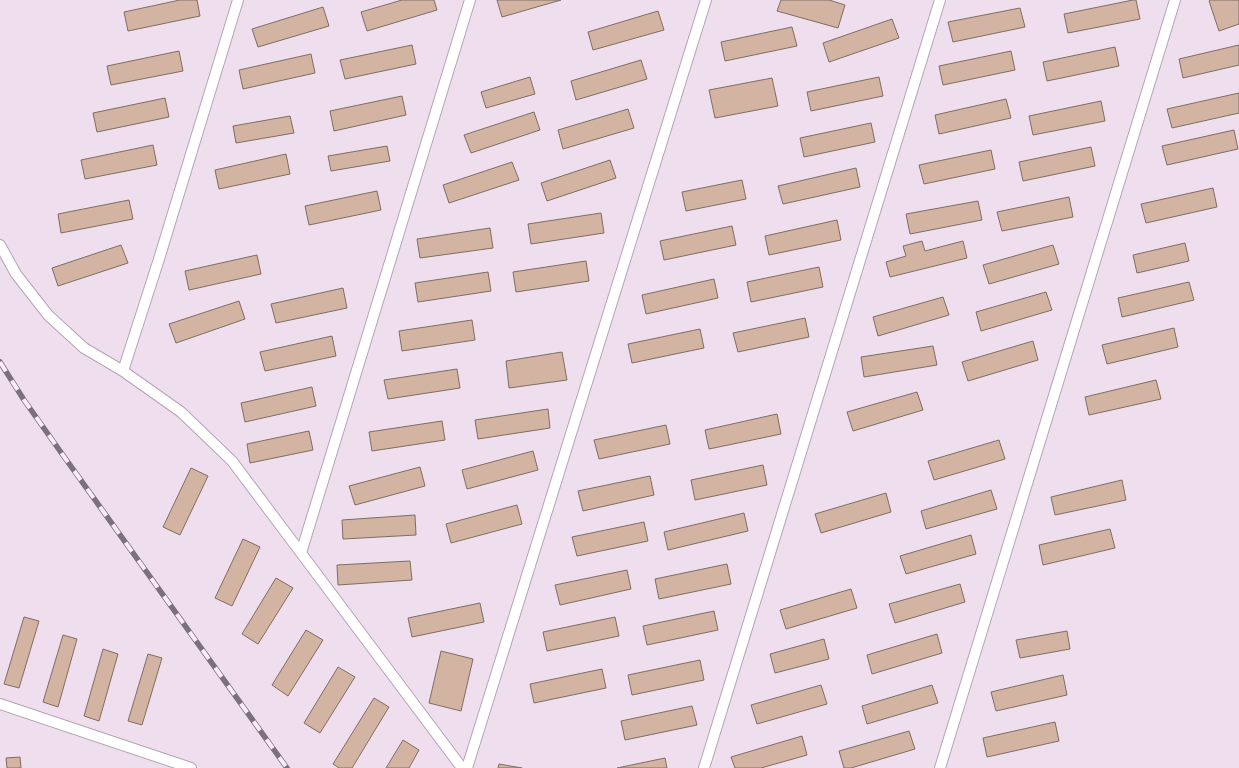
<svg xmlns="http://www.w3.org/2000/svg" width="1239" height="768" font-family="Poppins,sans-serif">
	<style>
		.building { fill: #d3b4a2; stroke: #7f6d63 }
		.lines { fill: none; stroke-linecap: round; stroke-linejoin: round }
		.service-casing { stroke: #b4a5b4; stroke-width: 12 }
		.service { stroke: #fff; stroke-width: 10 }
		.rail-casing { stroke: #7b717b; stroke-width: 5.5 }
		.rail { stroke: #fbebfb; stroke-width: 4; stroke-dasharray: 11; stroke-linecap: butt }
	</style>
	<rect width="100%" height="100%" fill="#eedeee"/>
	<path class="building" d="M180,0H197L200,16L128,31L124,12Z
		M402,0H434L437,10L367,31L361,12Z
		M497,0H561L502,17Z
		M781,0H829L845,5L838,28L777,11Z
		M1133,0H1136L1140,19L1068,33L1064,14Z
		M1210,0H1239V24L1219,31L1209,1Z
		M323,7L329,26L258,47L252,29Z
		M1020,8L1025,27L953,42L948,22Z
		M658,11L664,30L593,50L588,32Z
		M892,19L899,38L829,62L823,43Z
		M792,27L797,46L725,61L721,42Z
		M412,45L416,64L345,79L340,60Z
		M1239,45V65L1183,78L1179,59Z
		M1115,47L1119,66L1047,81L1043,62Z
		M179,51L183,71L111,85L107,66Z
		M1011,51L1015,70L943,85L939,66Z
		M311,54L315,73L243,89L239,70Z
		M641,60L647,79L576,100L571,81Z
		M530,77L535,94L486,108L481,92Z
		M879,77L883,96L811,111L807,92Z
		M772,78L778,106L715,118L709,90Z
		M1239,93V113L1172,128L1167,109Z
		M402,96L406,115L334,131L330,111Z
		M165,98L169,117L97,132L93,113Z
		M1006,99L1011,118L939,134L935,115Z
		M1101,101L1105,121L1033,135L1029,116Z
		M628,109L634,128L563,149L558,130Z
		M534,112L540,130L471,153L464,135Z
		M290,116L294,133L236,143L233,126Z
		M871,123L875,142L804,157L800,138Z
		M1234,130L1238,149L1167,165L1162,146Z
		M153,145L157,165L85,179L81,160Z
		M387,146L390,161L331,171L328,156Z
		M1091,147L1095,166L1023,181L1019,162Z
		M991,150L995,169L924,184L919,165Z
		M286,154L290,174L219,189L215,170Z
		M610,160L616,178L547,201L541,183Z
		M512,162L519,180L449,203L443,185Z
		M856,168L860,187L783,204L778,186Z
		M742,180L746,199L686,211L682,192Z
		M1213,188L1217,207L1146,223L1141,204Z
		M377,191L381,210L309,225L305,206Z
		M1069,197L1073,217L1002,231L997,212Z
		M129,200L133,219L61,233L58,214Z
		M978,201L982,220L910,234L906,214Z
		M601,213L604,233L531,244L528,224Z
		M837,220L841,240L769,255L765,236Z
		M732,226L736,245L664,260L660,241Z
		M490,228L493,248L420,258L417,239Z
		M922,241L925,251L963,241L967,258L890,277L886,262L906,256L903,246Z
		M1185,243L1189,261L1137,273L1133,255Z
		M121,245L128,263L58,286L52,268Z
		M1053,245L1059,264L989,284L983,265Z
		M257,255L261,274L189,290L185,271Z
		M586,261L589,281L516,292L513,272Z
		M819,267L823,287L751,302L747,282Z
		M488,272L491,291L418,302L415,283Z
		M714,279L718,298L646,314L642,295Z
		M1189,282L1194,300L1122,317L1118,298Z
		M343,288L347,308L276,323L271,304Z
		M1046,292L1052,310L981,331L976,312Z
		M943,297L949,315L878,336L873,317Z
		M239,301L245,319L176,343L169,324Z
		M805,318L809,337L738,352L733,333Z
		M472,320L475,340L402,351L399,331Z
		M1174,328L1178,347L1107,364L1102,345Z
		M700,329L704,348L632,363L628,344Z
		M332,336L336,356L265,371L260,352Z
		M1033,341L1038,360L968,381L962,362Z
		M933,346L937,365L864,377L861,357Z
		M562,352L567,380L509,388L506,361Z
		M457,369L460,388L388,399L384,380Z
		M1156,380L1161,399L1089,415L1085,397Z
		M312,387L316,406L245,422L241,403Z
		M917,392L923,410L853,431L847,412Z
		M548,409L550,428L478,439L475,420Z
		M777,414L781,434L709,449L705,430Z
		M442,421L445,440L372,451L369,432Z
		M666,425L670,444L599,459L594,440Z
		M309,431L313,450L250,463L247,444Z
		M999,440L1005,459L934,480L928,461Z
		M533,451L538,470L467,489L462,470Z
		M763,465L767,485L695,500L691,480Z
		M420,467L425,486L355,505L349,486Z
		M191,468L208,476L180,535L163,527Z
		M650,476L654,495L583,511L578,491Z
		M1122,480L1126,500L1055,515L1051,497Z
		M991,490L997,509L926,529L921,511Z
		M886,493L891,512L821,533L815,514Z
		M517,505L522,524L451,543L446,524Z
		M744,513L748,531L668,550L664,532Z
		M415,515L416,535L343,539L342,520Z
		M644,522L648,541L577,556L572,537Z
		M1110,529L1115,548L1043,565L1039,545Z
		M971,535L976,554L906,574L900,556Z
		M243,539L260,547L232,606L215,598Z
		M410,561L412,580L338,585L337,565Z
		M727,564L731,584L659,599L655,579Z
		M627,570L631,589L560,605L555,585Z
		M276,578L293,588L258,644L242,634Z
		M960,584L965,602L895,623L889,604Z
		M851,589L857,608L786,629L780,610Z
		M480,603L484,622L412,637L408,618Z
		M714,611L718,630L647,645L643,626Z
		M24,617L39,621L19,688L4,684Z
		M615,617L619,636L547,651L543,632Z
		M306,630L323,640L288,696L272,685Z
		M1067,631L1070,649L1020,658L1016,640Z
		M937,634L942,653L872,674L867,655Z
		M63,635L77,639L58,707L43,702Z
		M824,639L829,659L775,673L770,654Z
		M103,649L118,654L99,721L84,716Z
		M441,651L473,659L461,711L429,703Z
		M148,654L162,658L142,725L128,721Z
		M700,660L704,680L632,695L628,675Z
		M338,667L355,677L320,733L304,723Z
		M602,669L606,688L534,703L530,684Z
		M1063,675L1067,695L996,711L991,692Z
		M821,685L827,704L757,724L751,705Z
		M932,685L938,703L867,724L862,706Z
		M374,698L389,707L352,768H339L333,764Z
		M692,706L697,725L625,740L621,721Z
		M1055,722L1059,741L987,757L983,738Z
		M909,731L915,749L851,768H844L839,751Z
		M802,736L807,755L761,768H735L731,757Z
		M403,740L419,750L409,768H386Z
		M20,757L21,768H7L6,758Z
		M665,758L667,768H617Z
		M499,764L522,768H498Z"/>
	<g class="lines">
		<defs>
			<path id="service" d="M238,0L159,259L123,371L181,412L232,461L301,553
				M0,245L16,274L48,315L84,348L123,371
				M0,704L191,768
				M462,768L301,553L470,0
				M467,768L706,0
				M704,768L940,0
				M940,768L1175,0"/>
		</defs>
		<use href="#service" class="service-casing"/>
		<use href="#service" class="service"/>
		<defs>
			<path id="rail" d="M0,362L24,400L60,451L287,768"/>
		</defs>
		<use href="#rail" class="rail-casing"/>
		<use href="#rail" class="rail"/>
	</g>
</svg>
